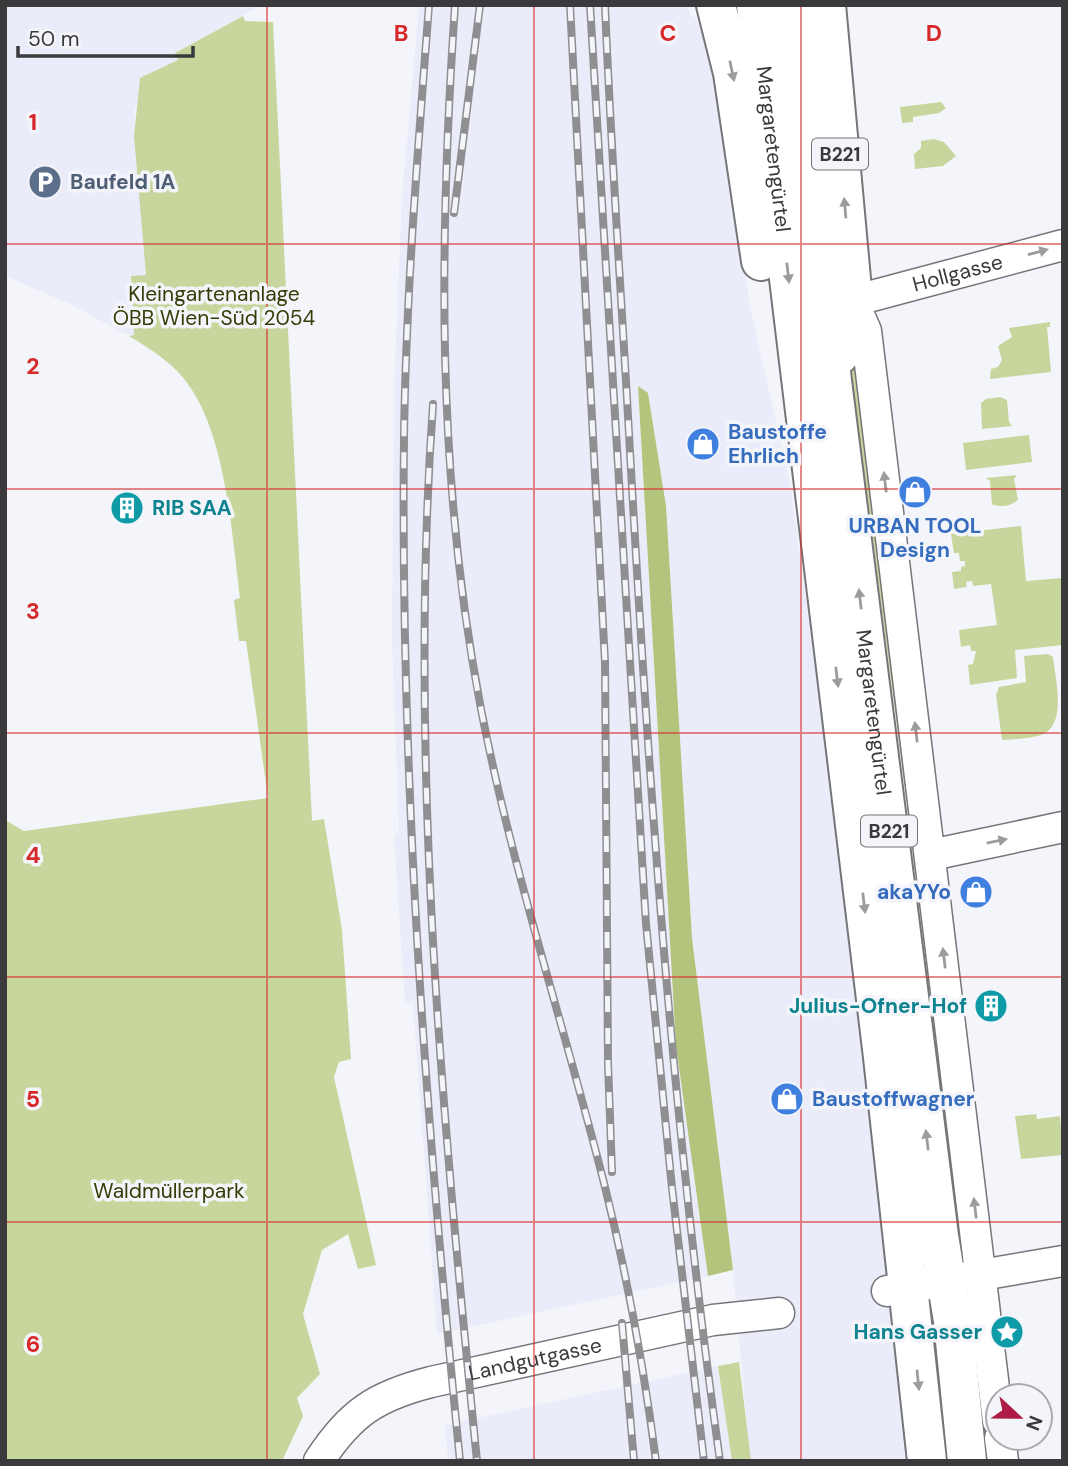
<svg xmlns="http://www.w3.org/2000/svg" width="1068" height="1466" font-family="'DM Sans',sans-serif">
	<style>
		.built { fill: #ebecf9 }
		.green { fill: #c7d69d }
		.forest { fill: #b3c47c }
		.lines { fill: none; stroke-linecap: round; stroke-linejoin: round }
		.minor-casing { stroke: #75757a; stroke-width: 33 }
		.major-casing { stroke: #75757a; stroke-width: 42 }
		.minor { stroke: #fff; stroke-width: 30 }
		.major { stroke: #fff; stroke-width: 38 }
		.rail-casing { stroke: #8f8f92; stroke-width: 8 }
		.rail { stroke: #f4f5fa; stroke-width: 5; stroke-dasharray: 16; stroke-linecap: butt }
		.oneway { fill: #9c9c9e }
		.grid { fill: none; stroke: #d62828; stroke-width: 2; stroke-opacity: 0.55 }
		.labels { text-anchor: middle; stroke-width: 7; stroke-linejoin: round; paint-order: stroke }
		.shield { fill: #f4f5fa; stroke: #727275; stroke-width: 2 }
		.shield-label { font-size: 19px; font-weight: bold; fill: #3a3a3c }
		.street-label { font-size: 21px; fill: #3a3a3c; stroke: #f4f5fa }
		.service-label { font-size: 21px; font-weight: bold; fill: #4e5e75; stroke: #f4f5fa; text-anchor: start }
		.park-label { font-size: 21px; fill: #343d06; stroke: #f4f5fa }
		.shop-label { font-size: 21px; font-weight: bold; fill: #366cbe; stroke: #f4f5fa; text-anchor: start }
		.culture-label { font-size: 21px; font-weight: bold; fill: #0d838f; stroke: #f4f5fa; text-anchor: end }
		.grid-label { font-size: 23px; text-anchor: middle; font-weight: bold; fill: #d62828; stroke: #f4f5fa; stroke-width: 7; stroke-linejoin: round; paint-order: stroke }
	</style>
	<rect width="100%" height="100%" fill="#f4f5fa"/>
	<path class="built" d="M5,5L260,6L175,53L178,60L145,78L134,113L146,275L131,277L134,335L123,333L70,304L5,276Z
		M419,5H689L690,15L696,18L717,72L750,307L791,488L863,1022L911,1461H750L733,1270L692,938L666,506L648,393L638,386L676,1046L708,1276L437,1334L413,1003H405L394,836L399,830L392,641L394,388L402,196Z
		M718,1366L732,1461H448L445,1425Z"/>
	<path class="green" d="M243,16L245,21L273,22L312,821L324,819L342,930L351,1059L339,1062L334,1077L376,1265L358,1269L348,1234L322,1250L303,1314L320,1374L297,1398L303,1416L282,1461H5V820L24,831L268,798L246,641H239L234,600L240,598C232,536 226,439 190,387C175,364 152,350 129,336L134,335L131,276L146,275L134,136L140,78L178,60L175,53Z
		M941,102L946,108L939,113L913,117V122L902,123L900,107Z
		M934,139L944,142L956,156L943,166L915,169L914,154L921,148V141Z
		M1050,322V327H1047L1051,372L990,379L991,369L998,367L1002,360L998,346L1012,337L1009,328Z
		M858,331L963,1238L854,395L851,358Z
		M1000,397L1007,400L1009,422L1012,426L982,429L981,403L986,399Z
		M1029,435L1032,462L966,470L963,443Z
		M1017,475L1014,479L1018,500C1011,506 1000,508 992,504L990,481L986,478Z
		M1021,526L1026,581L1063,578V645L1015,650L1017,678L970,685L968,665L973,664L976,651H971L970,645L961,647L959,630L997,625L991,584L973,586L972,581L966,582L967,587L954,589L952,572L961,571V567L965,566V561H960L959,553H954L951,534Z
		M1048,654L1053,657C1055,678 1068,725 1041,735C1029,739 1014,739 1002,740L996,695L999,687L1026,682L1024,656Z
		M1036,1114L1037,1119L1060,1116L1063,1155L1021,1159L1015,1116Z
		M739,1362L751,1461H732L718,1366Z"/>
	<path class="forest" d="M638,386L648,393L666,506L692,938L733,1270L708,1276L676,1046Z"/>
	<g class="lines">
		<defs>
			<g id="minor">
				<path d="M931,855L1063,827"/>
				<path d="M887,1291L1063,1261"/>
				<path id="s1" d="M998,1421L866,331L853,301L1063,245"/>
				<path d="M1000,1438L1003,1461"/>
				<path id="s2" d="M319,1461C350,1413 376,1396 431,1382L713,1320L779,1313"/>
			</g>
			<g id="major">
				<path d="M716,5L733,73L761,261"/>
				<path id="s3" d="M756,5L883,1057L927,1461"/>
				<path id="s4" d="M793,5L832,381L939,1236L953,1321L967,1461"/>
				<path d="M826,5L853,301L839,355"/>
			</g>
		</defs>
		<use href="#minor" class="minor-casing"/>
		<use href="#major" class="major-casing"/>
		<use href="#minor" class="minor"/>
		<use href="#major" class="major"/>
		<defs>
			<path id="rail" d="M429,5C418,149 406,293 404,437C400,778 426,1121 460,1461
				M455,5C439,241 436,476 481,709C512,869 564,1025 604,1183C627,1275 644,1368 656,1461
				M570,5L605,662L608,1063L612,1172
				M590,5L646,924L672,1188L704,1461
				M605,5C611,154 622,303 630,452C649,790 673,1126 720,1461
				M454,213L480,5
				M433,404C408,756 442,1110 477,1461
				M622,1323L634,1461"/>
		</defs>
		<use href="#rail" class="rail-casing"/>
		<use href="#rail" class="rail"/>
	</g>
	<defs><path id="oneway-solid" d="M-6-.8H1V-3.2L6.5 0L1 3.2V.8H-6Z" transform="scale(1.75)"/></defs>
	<g class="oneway">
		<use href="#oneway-solid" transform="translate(732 71) rotate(78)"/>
		<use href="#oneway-solid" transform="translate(845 208) rotate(-95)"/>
		<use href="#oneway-solid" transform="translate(1038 252) rotate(-15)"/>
		<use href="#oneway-solid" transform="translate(788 273) rotate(83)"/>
		<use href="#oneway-solid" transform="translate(885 482) rotate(-97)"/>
		<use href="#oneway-solid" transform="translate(860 599) rotate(-97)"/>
		<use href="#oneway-solid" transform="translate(837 677) rotate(83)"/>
		<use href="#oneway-solid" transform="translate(916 732) rotate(-97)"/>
		<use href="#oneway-solid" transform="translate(997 841) rotate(-12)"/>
		<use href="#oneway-solid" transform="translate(864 903) rotate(83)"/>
		<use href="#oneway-solid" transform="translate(944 958) rotate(-97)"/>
		<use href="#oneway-solid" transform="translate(927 1140) rotate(-97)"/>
		<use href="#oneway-solid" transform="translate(975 1208) rotate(-97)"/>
		<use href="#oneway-solid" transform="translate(918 1380) rotate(84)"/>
	</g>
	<path class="grid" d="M267,5V1461M534,5V1461M801,5V1461M5,244H1063M5,489H1063M5,733H1063M5,977H1063M5,1222H1063"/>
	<defs>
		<symbol id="parking-disc" viewBox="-11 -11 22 22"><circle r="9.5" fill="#5c6f8a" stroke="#f4f5fa"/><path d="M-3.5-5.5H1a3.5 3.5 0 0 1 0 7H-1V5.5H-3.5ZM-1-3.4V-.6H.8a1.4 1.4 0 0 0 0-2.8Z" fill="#fff"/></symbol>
		<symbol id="shop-disc" viewBox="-11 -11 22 22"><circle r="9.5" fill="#3f7fe0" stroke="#f4f5fa"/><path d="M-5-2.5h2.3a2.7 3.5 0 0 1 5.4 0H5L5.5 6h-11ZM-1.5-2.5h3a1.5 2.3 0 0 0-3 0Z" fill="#fff"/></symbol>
		<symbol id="building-disc" viewBox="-11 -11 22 22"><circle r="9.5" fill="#0f9aa8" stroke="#f4f5fa"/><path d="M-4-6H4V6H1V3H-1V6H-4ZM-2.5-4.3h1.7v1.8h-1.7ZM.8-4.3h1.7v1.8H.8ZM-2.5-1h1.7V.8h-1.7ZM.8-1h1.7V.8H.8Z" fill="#fff"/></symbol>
		<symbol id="sight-disc" viewBox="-11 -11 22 22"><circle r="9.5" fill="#0f9aa8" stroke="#f4f5fa"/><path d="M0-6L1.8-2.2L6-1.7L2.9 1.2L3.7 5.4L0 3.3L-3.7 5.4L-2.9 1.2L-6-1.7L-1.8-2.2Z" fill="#fff"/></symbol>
	</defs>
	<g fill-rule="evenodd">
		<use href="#parking-disc" x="26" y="163" width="38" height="38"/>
		<use href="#shop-disc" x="684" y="425" width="38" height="38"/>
		<use href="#shop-disc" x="896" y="473" width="38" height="38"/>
		<use href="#building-disc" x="108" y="489" width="38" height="38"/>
		<use href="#shop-disc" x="957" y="873" width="38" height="38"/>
		<use href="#building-disc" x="972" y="987" width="38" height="38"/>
		<use href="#shop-disc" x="768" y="1080" width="38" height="38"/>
		<use href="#sight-disc" x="988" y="1313" width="38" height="38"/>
	</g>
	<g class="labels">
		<g class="shield">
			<rect x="812" y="138.5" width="56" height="31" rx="5"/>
			<rect x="861" y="815.5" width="56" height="31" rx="5"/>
		</g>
		<g class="shield-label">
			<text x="840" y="161">B221</text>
			<text x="889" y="838">B221</text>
		</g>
		<g class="street-label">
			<text dy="7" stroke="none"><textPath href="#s3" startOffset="145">Margaretengürtel</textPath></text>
			<text dy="7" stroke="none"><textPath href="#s1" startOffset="1239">Hollgasse</textPath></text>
			<text dy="7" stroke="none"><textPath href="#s4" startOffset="712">Margaretengürtel</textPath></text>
			<text dy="7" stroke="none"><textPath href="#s2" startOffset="248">Landgutgasse</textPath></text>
		</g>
		<g class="service-label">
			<text x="70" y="189">Baufeld 1A</text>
		</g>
		<g class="park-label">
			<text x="214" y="301">Kleingartenanlage<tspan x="214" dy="24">ÖBB Wien-Süd 2054</tspan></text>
			<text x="169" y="1198">Waldmüllerpark</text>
		</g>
		<g class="shop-label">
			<text x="728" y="439">Baustoffe<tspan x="728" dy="24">Ehrlich</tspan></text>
			<text x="915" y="533" text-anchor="middle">URBAN TOOL<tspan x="915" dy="24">Design</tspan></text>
			<text x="951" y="899" text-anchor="end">akaYYo</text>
			<text x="812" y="1106">Baustoffwagner</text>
		</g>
		<g class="culture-label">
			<text x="152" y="515" text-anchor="start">RIB SAA</text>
			<text x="967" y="1013">Julius-Ofner-Hof</text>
			<text x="982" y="1339">Hans Gasser</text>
		</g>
	</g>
	<g class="grid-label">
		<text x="401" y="41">B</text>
		<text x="668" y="41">C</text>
		<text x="934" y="41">D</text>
		<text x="33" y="130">1</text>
		<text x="33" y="374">2</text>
		<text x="33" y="619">3</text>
		<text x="33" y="863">4</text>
		<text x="33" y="1107">5</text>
		<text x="33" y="1352">6</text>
	</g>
	<rect width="1068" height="1466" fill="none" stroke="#3a3a3c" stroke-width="14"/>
	<g transform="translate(1019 1417) rotate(112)"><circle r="33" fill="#f4f5fa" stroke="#aaaaae" stroke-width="2"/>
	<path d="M0-5L12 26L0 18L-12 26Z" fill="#ae1b45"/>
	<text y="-10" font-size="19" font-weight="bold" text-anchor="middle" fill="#3a3a3c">N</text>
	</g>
	<path d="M18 46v10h175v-10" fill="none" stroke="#3a3a3c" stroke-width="3.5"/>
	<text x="28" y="46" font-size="21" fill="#3a3a3c" stroke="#f4f5fa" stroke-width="5" paint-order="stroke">50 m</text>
</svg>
